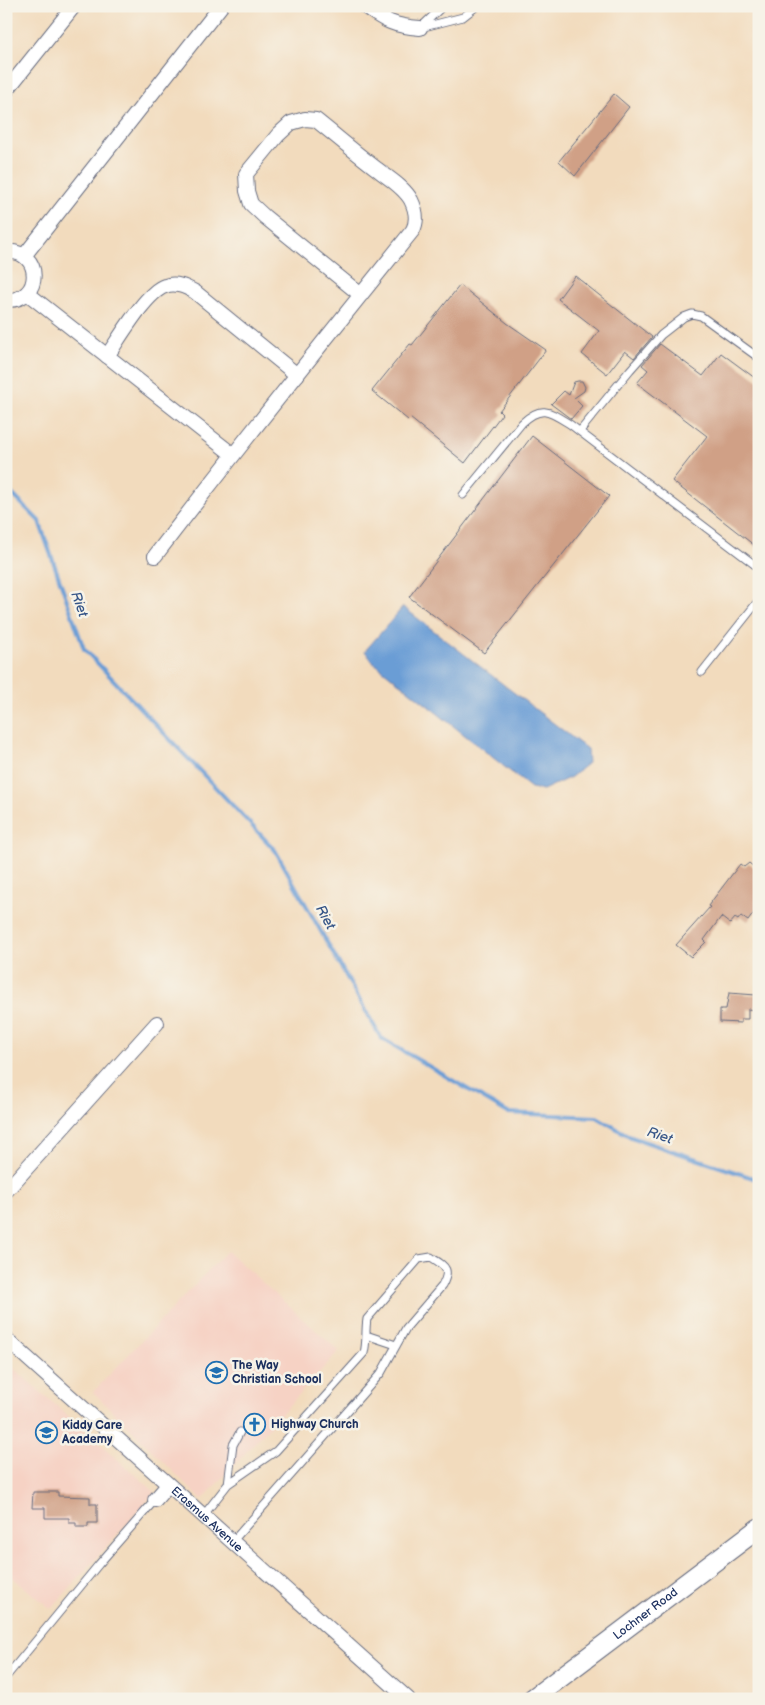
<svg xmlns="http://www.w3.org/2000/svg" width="765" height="1705" font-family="'Balsamiq Sans',sans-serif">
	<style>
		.built { fill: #f6d2c4 }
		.water { fill: #6b9dd5; stroke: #43669a }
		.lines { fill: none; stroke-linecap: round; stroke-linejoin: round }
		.stream { stroke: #6b9dd5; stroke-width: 4 }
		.building { fill: #d0a086 }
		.lane-casing { stroke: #666b7f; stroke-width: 9 }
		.street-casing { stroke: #666b7f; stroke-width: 16 }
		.secondary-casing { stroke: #666b7f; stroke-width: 21 }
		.lane { stroke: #fff; stroke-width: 7 }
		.street { stroke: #fff; stroke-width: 14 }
		.secondary { stroke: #fff; stroke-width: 19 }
		.labels { text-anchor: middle; stroke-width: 5; stroke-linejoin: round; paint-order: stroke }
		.poi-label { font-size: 12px; font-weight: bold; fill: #1b2f5e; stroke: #f7f3e8; text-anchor: start }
		.street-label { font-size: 12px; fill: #1b2f5e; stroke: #f7f3e8 }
		.water-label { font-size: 14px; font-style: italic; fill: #375688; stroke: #f7f3e8 }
	</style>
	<rect width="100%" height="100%" fill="#f7f3e8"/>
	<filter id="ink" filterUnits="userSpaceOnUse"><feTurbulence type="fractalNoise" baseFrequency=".02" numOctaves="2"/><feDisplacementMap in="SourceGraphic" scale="10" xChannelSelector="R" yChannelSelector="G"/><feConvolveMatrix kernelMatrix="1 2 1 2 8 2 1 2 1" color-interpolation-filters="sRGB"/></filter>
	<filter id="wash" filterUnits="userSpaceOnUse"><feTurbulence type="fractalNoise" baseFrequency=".0096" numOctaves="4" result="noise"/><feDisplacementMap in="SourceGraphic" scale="20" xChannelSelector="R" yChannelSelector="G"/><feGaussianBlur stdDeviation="1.12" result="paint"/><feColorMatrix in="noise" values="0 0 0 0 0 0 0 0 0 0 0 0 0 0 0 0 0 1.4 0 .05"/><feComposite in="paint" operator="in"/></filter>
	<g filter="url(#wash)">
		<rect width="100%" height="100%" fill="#f2dbbd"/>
		<path class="built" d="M227,1251L339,1351L202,1500L93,1392Z
			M11,1366L155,1492L51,1609L6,1572V1372Z"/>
		<path class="water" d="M403,607L587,749L588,763L571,777L543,790L531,788L373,662L365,651Z"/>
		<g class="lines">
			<path class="stream" d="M6,488L39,521L84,649L275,850L381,1038L508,1113L597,1117L631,1137L759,1180"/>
		</g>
		<g id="blocks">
			<path class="building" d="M614,94L629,107L575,176L559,161Z
				M575,276L652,337L634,358L625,351L607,374L582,354L599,331L558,299Z
				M460,285L507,323L546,350L499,411L502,414L465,463L410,418L408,420L372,391L410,344L412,345Z
				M660,344L703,376L721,353L759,381V549L672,481L707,436L637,383L648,370L642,365Z
				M578,381H582L585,387L584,391L574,398L582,406L571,419L551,404L564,391L569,395L574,382Z
				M532,436L609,496L484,653L409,597Z
				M749,863L759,871V906L748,921L741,916L738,920L735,918L730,924L721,917L704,940L706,942L691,957L676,945L710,907L708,906L740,864L744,867Z
				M729,993L756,995L755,1010L748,1009V1019H741V1023L720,1022V1009H726Z
				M33,1492H58V1496L90,1497V1504H97V1523H88V1527H76V1523H69V1518H45V1508H32Z"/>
		</g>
	</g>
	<g filter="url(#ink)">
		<use href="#blocks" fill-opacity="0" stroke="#666b7f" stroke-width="1"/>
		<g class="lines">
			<defs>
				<path id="lane" d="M422,26L443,6
					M420,28L463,17L477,6
					M580,431L630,370L661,335L684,317L692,314L701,316L759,358
					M463,495L522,423C542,404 550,412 571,425L759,568
					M702,672L759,600
					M366,1335L396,1345
					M228,1484L233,1445L240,1432
					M203,1516L228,1484L276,1451L364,1353C367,1342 365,1331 367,1319L419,1259L431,1257C446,1267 451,1269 442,1286L406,1328L381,1373L232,1542
					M6,1677L99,1564L155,1500"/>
				<g id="street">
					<path d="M364,6C385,21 393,26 420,28"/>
					<path d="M6,91L74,6"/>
					<path d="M6,252C43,249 43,302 6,300"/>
					<path d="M24,256L221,6"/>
					<path d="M27,293L232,454"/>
					<path d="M107,356C119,339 146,292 165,286C176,282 186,287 195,292L297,375"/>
					<path d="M155,556C239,446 326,338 413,230C418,220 416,210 411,200C404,187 388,178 377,169C356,153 336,136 316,120L305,119L291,123L278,135L246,174L247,191L251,204L265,217L361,295"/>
					<path d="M6,1191L157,1023"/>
					<path id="s1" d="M6,1339L408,1699"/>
					<path d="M155,1500L168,1485"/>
				</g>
				<g id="secondary">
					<path id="s2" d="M532,1699L759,1528"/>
				</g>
			</defs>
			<use href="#lane" class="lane-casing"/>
			<use href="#street" class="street-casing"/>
			<use href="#secondary" class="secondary-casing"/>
			<use href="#lane" class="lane"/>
			<use href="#street" class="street"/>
			<use href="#secondary" class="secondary"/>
		</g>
	</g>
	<defs>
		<symbol id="school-ring" viewBox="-11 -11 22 22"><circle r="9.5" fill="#f7f3e8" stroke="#1f6fb2" stroke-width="1.5"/><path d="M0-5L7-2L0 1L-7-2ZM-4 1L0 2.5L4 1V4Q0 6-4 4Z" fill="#1f6fb2"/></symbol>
		<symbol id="church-ring" viewBox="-11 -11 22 22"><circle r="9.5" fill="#f7f3e8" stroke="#1f6fb2" stroke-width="1.5"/><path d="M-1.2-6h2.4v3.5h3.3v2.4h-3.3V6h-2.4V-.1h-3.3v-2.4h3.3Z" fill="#1f6fb2"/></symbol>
	</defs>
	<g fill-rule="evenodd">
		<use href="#school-ring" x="204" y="1360" width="25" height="25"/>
		<use href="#church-ring" x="242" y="1412" width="25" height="25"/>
		<use href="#school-ring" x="34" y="1420" width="25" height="25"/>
	</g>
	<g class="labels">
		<g class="poi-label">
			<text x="232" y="1369">The Way<tspan x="232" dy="14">Christian School</tspan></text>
			<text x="271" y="1428">Highway Church</text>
			<text x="62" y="1429">Kiddy Care<tspan x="62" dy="14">Academy</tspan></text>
		</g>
		<g class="street-label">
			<text dy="4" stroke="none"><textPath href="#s1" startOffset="270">Erasmus Avenue</textPath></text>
			<text dy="4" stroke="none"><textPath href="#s2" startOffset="142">Lochner Road</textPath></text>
		</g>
		<g class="water-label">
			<text transform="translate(80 604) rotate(71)" y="5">Riet</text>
			<text transform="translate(326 917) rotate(61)" y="5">Riet</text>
			<text transform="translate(660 1135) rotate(19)" y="5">Riet</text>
		</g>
	</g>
	<rect width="765" height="1705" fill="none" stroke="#f7f3e8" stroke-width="25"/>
</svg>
